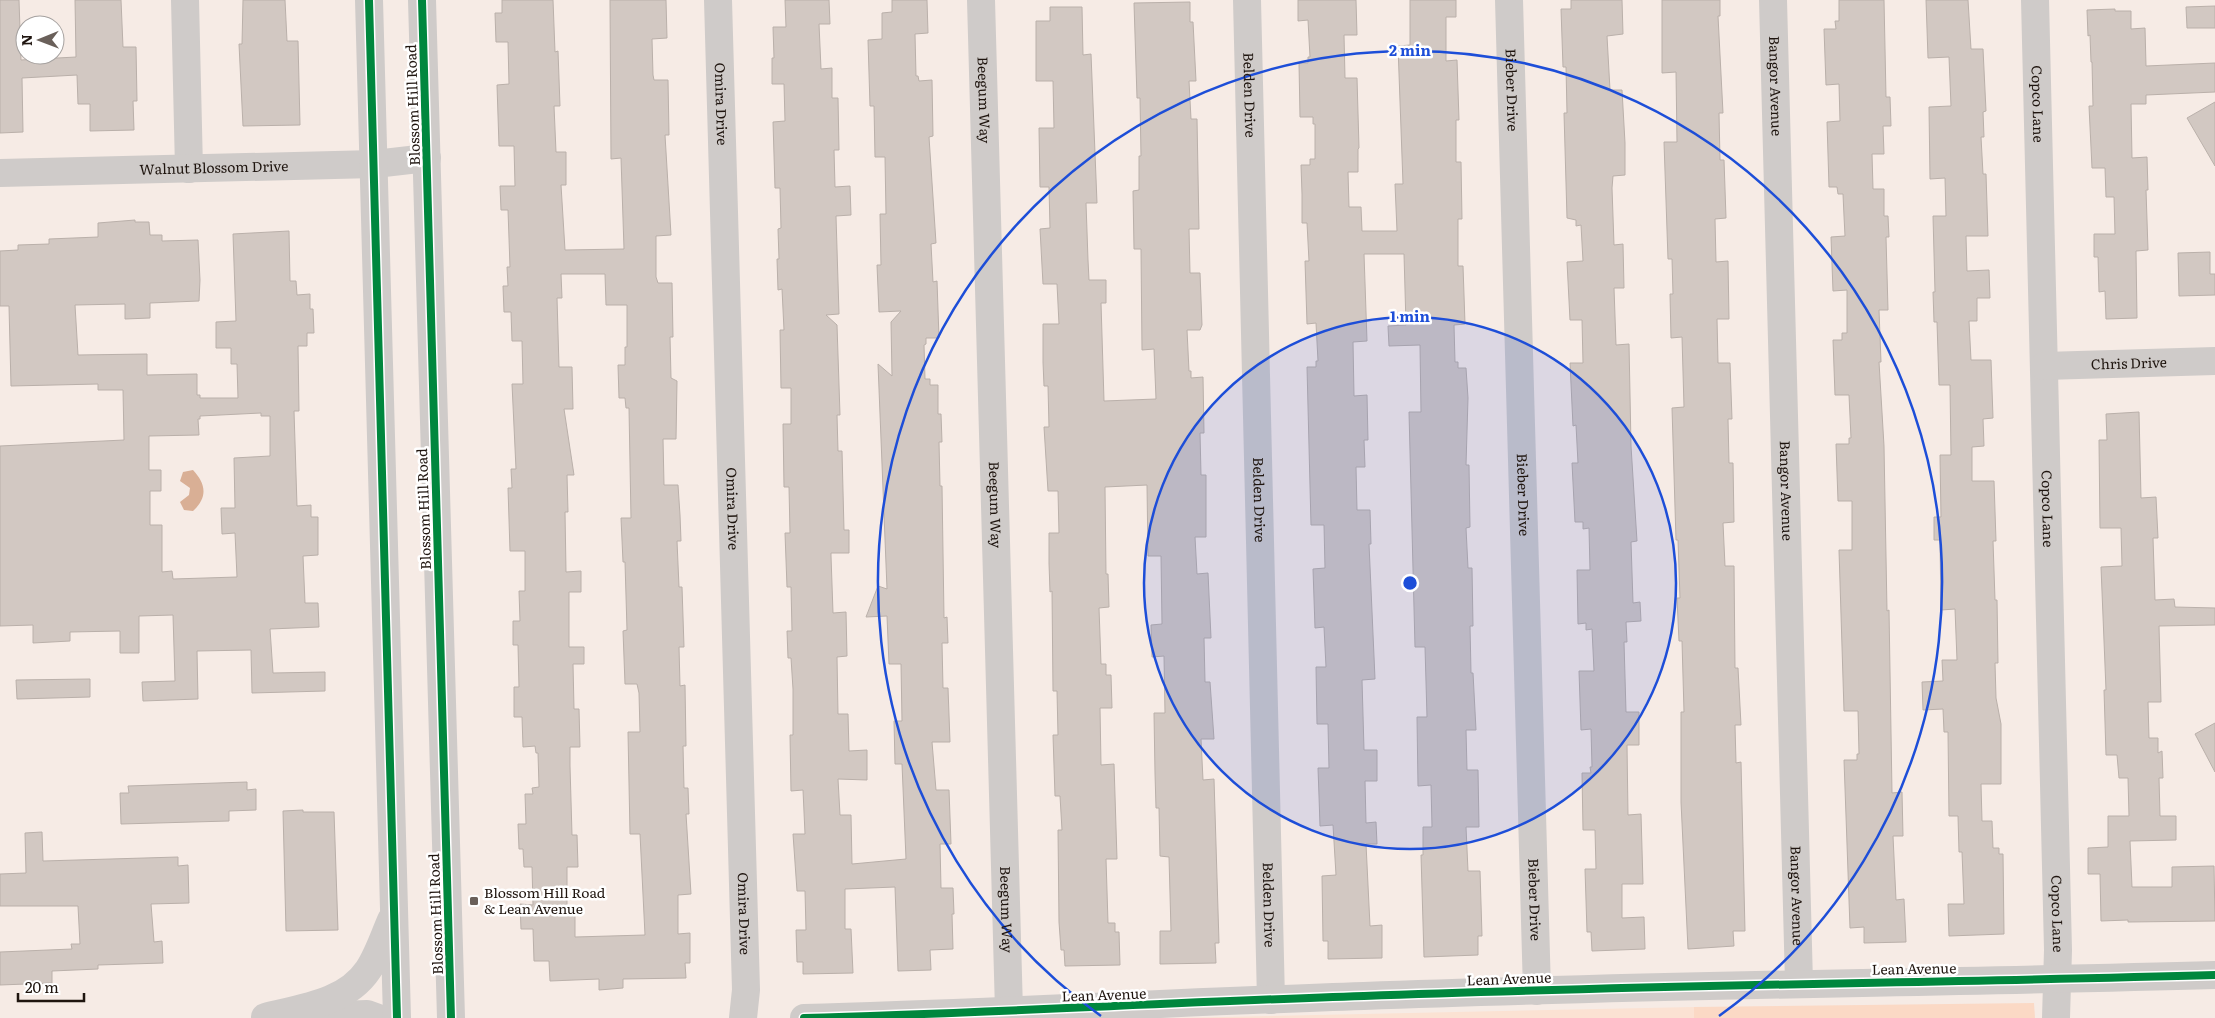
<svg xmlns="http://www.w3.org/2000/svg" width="2215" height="1018" font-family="Literata,serif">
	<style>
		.built { fill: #fbe2d3 }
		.green { fill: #fbd9c5 }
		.water { fill: #d9af95 }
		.building { fill: #d2c8c2; stroke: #bab0aa; fill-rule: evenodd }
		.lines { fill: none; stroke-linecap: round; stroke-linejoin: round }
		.minor { stroke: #cfcbc9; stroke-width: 28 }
		.major { stroke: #cfcbc9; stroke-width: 28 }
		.cycleway-casing { stroke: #fff; stroke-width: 11 }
		.cycleway { stroke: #00873e; stroke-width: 8 }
		.ring { fill: none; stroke: #1d4ed8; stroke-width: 2.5 }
		.poi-dot { fill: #6a605a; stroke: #fff; stroke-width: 2 }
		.labels { text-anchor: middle; stroke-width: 5; stroke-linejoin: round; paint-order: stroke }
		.street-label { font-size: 14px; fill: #1f150f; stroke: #fff }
		.poi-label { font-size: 14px; fill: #1f150f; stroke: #fff; text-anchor: start }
		.centre { fill: #1d4ed8; stroke: #fff; stroke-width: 2.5 }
		.ring-label { font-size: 15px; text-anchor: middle; font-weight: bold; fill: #1d4ed8; stroke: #fff; stroke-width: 5; stroke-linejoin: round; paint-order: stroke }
	</style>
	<rect width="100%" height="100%" fill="#f6ebe5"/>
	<path class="built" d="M1694,1007V1018H1174Z"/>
	<path class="green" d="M2034,1003L2035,1018H1694V1007Z"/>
	<path class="water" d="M193,470C206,484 208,497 193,511L184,510L180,502L189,495L190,488L180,481L183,472Z"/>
	<path class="building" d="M0,0H19L21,60L76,57L75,0H121L123,47H136L137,101H133L134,130L90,131V104H78L77,75L22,78L23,132L0,133Z
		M243,0H285L287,41H298L300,125L243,126L239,44H242Z
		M502,0H553L555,52L558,51L560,106H554L556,152H566V185H561L565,250L624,249L621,158L611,159L610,0H666L667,38L652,39L653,75L654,80H668L669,135H665L671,235L656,236V277L658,283H672L673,337H670L671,378L677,381L676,439H663L664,485H678L680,515L681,541H677L679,587H682L684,647H679L680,686L685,685L686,746H683L684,788H688L689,814H686L691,894L678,895V934L690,933V963H685L686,978L623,979V988L599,990V979L550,981L549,961H534L533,929H521L520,904L533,905L532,867H524L523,849H519L518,824H526L525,794H533L532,788L539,787L538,753H536L535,746L523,747L522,717H514V687H519L518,645H513V621H520L519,591H525V551H510L508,488H512L511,469H516L512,384H523L522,341H512L511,312H504L503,286H508L507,267H510L508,210H501L500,186H515L514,146H499L497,85L509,84L508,42H496L495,13H502ZM561,274H605L606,305H627V347H625V365H618L619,398H625L626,408H629L631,518H621L623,562H625L627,630L623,631L625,684H637L639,693L640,732H628L630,834H640L645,935L575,937V906L567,907V867H578L577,835H572L570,766V747H580L579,709H574L573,664H584V647H569V592H581V571L566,572L565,512H568L567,475H574L564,409H573L572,367H559L557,298H562Z
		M785,0H829L830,24H819L821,69L832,68V98H838L839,150H834L835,187L850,186L851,215L836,216L839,314L826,315L837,325L840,415H837L838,451H842L844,530H849V553H831V556L833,613L846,612L847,656L837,657L838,714H848L849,751L867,750V780L838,779L840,815H851L852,864L906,859L902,764H895L894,721H902L901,664H889L887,616L866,617L878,586L887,589L878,364L892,376L891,322L901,311L879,312L877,265H881L880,214H886L885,157H875L874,106H870L868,40L882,39V13L892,12V0H927L928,33L915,34L916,76H918L919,81L932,80L933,136L929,137L936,243L931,244L933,282L937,281L939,338H926V344L924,345L925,379H930V385H938V414H941L942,442H939L940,486H942L944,618L947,617L948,643H942L943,688H948L950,742H932L936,790H949L951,844H940L941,888H953L954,914H952L953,949L930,950L931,970L898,971L895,887L845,889V929H851L853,973L803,974V962H797L796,930H806L805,891H797L793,834H805L803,790L791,791L790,735H793V689L791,658H788L787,631H792L791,587H787L785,533H790L789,487H784L783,424H791V388H781L780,330H784L782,289L778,290L777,259H779L778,229L781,228L780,188H775L773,122L785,121L784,84H772V58H774L773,27H786Z
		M1298,0H1356L1357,35H1344L1345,78H1357L1359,148L1358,149V172H1348L1349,207H1361L1362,231H1397L1395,184H1403L1398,46L1410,45V0H1456V17H1446V61L1457,60L1459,120H1456V162H1461L1462,219H1458V266H1463L1465,324L1454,325L1455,362H1458V368H1466L1468,398L1466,465H1469L1470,527L1466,528L1468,568H1472L1473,626H1470L1471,673H1473L1476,730H1466L1467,770H1478L1479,827H1466L1468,871H1480L1482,936H1478V955L1424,957L1421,855H1423V827H1432L1431,785L1418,786L1417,717H1427L1425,647H1415L1409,412H1421L1420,345L1389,346L1388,326L1406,325L1404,254H1364L1367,341L1353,342L1354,396L1367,395L1368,440H1364L1365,467H1356L1357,510H1370L1371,544H1369L1375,679L1362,680L1364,750H1377V781H1365L1366,823L1376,822L1377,844H1366L1370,926L1382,925V958L1328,959V941H1323L1322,876L1336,875L1333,825L1320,826L1319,796L1318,768H1329L1328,724H1317L1316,667H1326L1324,627L1315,628L1313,569L1325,568L1324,525H1311L1307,367H1316V361H1318L1316,323L1307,324L1305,261H1309L1307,223H1302V194L1301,165H1310V159H1315V124H1313V117H1300L1299,63H1308V57H1310L1308,20L1298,21Z
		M1571,0H1622L1623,34L1607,36L1610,90H1622L1625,143V175L1613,176L1612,188L1614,245L1623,244L1624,288H1614L1616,345L1629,344L1631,446L1637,541L1631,542L1633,603L1640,602L1641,621L1626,622L1627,642H1624L1626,712H1639V745H1627L1628,815L1641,814L1643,884H1622V918L1644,917L1645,949L1592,951L1591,932H1587L1585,869H1596L1595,830H1583L1582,773H1591L1590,767H1592L1591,729L1581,730L1579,671H1594L1592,629L1586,630V623L1578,624L1577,570H1590L1589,528L1583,529V522H1575L1572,463H1578L1576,425L1573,426L1570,363H1583L1582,320H1570L1567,262L1583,261L1581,225L1576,226V220L1567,218L1564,113H1567L1566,67H1563L1561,9H1571Z
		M1662,0H1720V16H1718L1723,113H1719L1720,160H1724L1726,218L1715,219L1716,262L1728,261L1729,319H1717L1718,363H1730L1732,419H1728L1729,463H1733L1734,522L1723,523L1725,566H1734L1735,668H1738L1741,725H1735L1736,763L1741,762L1745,931H1733L1734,946L1688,949L1681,802V712H1684L1682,641H1679L1677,598H1680L1678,540H1676L1672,408L1684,407L1682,337L1671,338L1670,294H1673L1672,259H1668L1664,142H1677L1676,72L1662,73Z
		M1839,0H1884L1886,97H1890L1891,126H1883L1884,154H1872L1873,189H1884V216H1888L1889,237H1886L1888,310H1879L1881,362H1879L1884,446L1887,611L1889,610L1892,793L1902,792L1903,836H1893L1896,900L1904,899L1906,942L1864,943V927L1850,928L1844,760H1857V754H1859L1858,711H1844L1839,550H1852V501H1838L1836,444H1849V438H1851L1849,395H1835L1833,340H1842V333H1847V290L1833,291L1831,237L1845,236L1844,216L1843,194H1838L1837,187H1829L1827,122L1840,121L1839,84L1826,85L1824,29H1836L1835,21H1839Z
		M1926,0H1968L1971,49H1983L1986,111L1983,112L1984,137H1981L1983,174H1986L1988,236H1966L1967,271L1989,270L1990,298H1977V321H1969L1971,360H1991L1993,418L1983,419L1984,446L1972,447V481H1994L1996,541H1993L1995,600H1997L1998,663H1995L1996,698L2001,724V784H1981L1982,821H1992L1993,848H1999V854H2003L2004,934L1949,936L1948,904H1964L1962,852H1959L1958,816H1949L1948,732H1944L1943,709L1923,710L1922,682L1943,681L1942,660H1957L1955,609L1941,610L1940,540H1934V517H1941L1940,455H1951L1950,385H1939L1937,322H1934L1933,292H1935L1933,216H1946L1945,178L1930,179L1929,107L1951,106L1949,57L1928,58Z
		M1190,2V22H1193L1196,81H1189L1191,119H1197L1199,229H1189L1190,273H1200L1202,325L1200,330H1187L1189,371H1191V378L1203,377L1204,433H1200L1201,475H1206V537H1195L1197,574L1208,573L1211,638H1204L1205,682H1210L1214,739H1201L1203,780L1214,779L1219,943H1215L1216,963L1160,964V931H1171L1169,857L1160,856L1159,808H1156L1155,773L1154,713H1165L1164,656L1152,657L1151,625L1162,624L1161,556H1148L1147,485L1105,487L1106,574H1108L1109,607L1099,608L1101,664H1106V675H1111L1112,708H1100L1101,765L1114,764L1117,859H1106L1108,923H1115V932H1119L1120,965L1065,966L1064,950H1061L1059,922L1058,830H1062L1060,796H1055L1053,735H1058L1057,691H1053L1052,591L1050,592L1049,563V533H1059L1058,491H1048L1044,427H1049L1048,386H1044L1043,362V324H1059L1057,284H1043L1040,229L1050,228L1049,187H1040L1039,128H1054L1053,81H1036V21H1050V7H1082L1083,55L1091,54L1097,203H1086L1088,260L1089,280H1106V303H1101L1104,401L1156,399L1154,349L1142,350L1141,249H1134L1133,191L1139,190V156H1141L1140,98H1137L1134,3Z
		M2215,6V28H2187L2186,7Z
		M2115,9V11H2131V29L2145,28L2146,66L2215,63V92L2146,95V104H2131L2132,158L2147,157L2148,190H2146L2148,250L2136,251L2137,318L2106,319L2105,291L2099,292L2098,257H2094V234H2115L2114,197H2106L2105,168H2092L2089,106H2093L2092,62H2091L2090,35L2088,36L2087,10Z
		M2215,102V166L2187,118Z
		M135,220V222H149L150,235H162V241L198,240L200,280L199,301L150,303V318L125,319V304L75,305L78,355L147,354V375L197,374V395H200V398H238L237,364H231V348H216V322L236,321L233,234L289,231L290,281H296L297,295L310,294V309H313L314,333H307V346H298L299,411H294L297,506L311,505V517H318V555L303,556L305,603H318L319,627L270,629L273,673L325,672V691L252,693L251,650L197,651L198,699L143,701L142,682L175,681L173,615L139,616V653H120V631L70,632V641L33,643V625L0,626V446L124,440L123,390H98V384L11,386L9,306H0V251L18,250V245L49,244V239L98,237V223ZM261,413V416H270V456L234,458L235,508H221L222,534L235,533L237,577L173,579L172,571L162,572V525H150V491H161V470H149V436L199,435L198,419H200V416Z
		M2210,252V274H2215V295L2179,296L2178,253Z
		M2139,412L2141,498L2156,497L2158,538H2153L2155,600L2174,599L2175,607L2215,608V625L2159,626L2161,702H2148L2149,738H2158V753L2162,751L2163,778H2159L2160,816H2176V840L2130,841L2132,887H2172V867L2214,866L2215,921L2128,922V920L2101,921L2100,874H2088V848L2108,847V816H2129L2128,778H2119L2117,755H2106L2104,690H2106L2101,567L2122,566L2121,528H2100L2099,440H2107L2106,414Z
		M90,679V697L17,699L16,680Z
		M2215,723V772L2195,734Z
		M247,782V790L256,789V810L229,811V821L121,824L120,793H129L128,786Z
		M303,810V812H334L338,930L286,931L283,811Z
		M42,832L43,861L178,857V866L188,865L189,903L151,904L154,942L162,941L163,963L98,965V969L52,971V983L0,985V952L72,949L71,944H80L78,906H0V874L26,873L25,833Z"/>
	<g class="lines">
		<g class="minor">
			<path d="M185,0L189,169"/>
			<path id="s1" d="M718,0L746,990L743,1018"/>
			<path id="s2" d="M981,0L1009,1011"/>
			<path id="s3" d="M1247,0L1271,1000"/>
			<path id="s4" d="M1509,0L1537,991"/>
			<path id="s5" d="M1773,0L1799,983"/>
			<path id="s6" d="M2035,0L2058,950L2056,1018"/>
			<path id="s7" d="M0,173L375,164L427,158"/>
			<path id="s8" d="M2044,366L2215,361"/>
			<path d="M289,1017L367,1014L378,1018"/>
			<path d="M804,1018C991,1013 1177,1002 1364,996C1648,985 1931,983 2215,975"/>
		</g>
		<path class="major" d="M369,0L397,1018
			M422,0L451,1018
			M265,1017C301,1008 346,1003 368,970C378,955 384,936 391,920"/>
		<defs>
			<path id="cycleway" d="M369,0L397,1018
				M422,0L451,1018
				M804,1018C991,1013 1177,1002 1364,996C1648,985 1931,983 2215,975"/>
		</defs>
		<use href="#cycleway" class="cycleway-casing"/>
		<use href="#cycleway" class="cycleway"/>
	</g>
	<circle cx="1410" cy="583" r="266" fill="#1d4ed8" fill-opacity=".12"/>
	<g class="ring">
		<circle cx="1410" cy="583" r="266"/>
		<path d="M1101 1016A532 532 0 1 1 1719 1016"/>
	</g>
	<rect class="poi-dot" x="469" y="896" width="10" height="10" rx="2.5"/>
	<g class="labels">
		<g class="street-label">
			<text dy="5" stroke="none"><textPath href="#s5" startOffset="86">Bangor Avenue</textPath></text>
			<text dy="5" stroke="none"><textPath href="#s4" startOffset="90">Bieber Drive</textPath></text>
			<text dy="5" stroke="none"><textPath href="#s3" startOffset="95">Belden Drive</textPath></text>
			<text dy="5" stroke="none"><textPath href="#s2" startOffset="100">Beegum Way</textPath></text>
			<text dy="5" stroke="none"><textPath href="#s1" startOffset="104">Omira Drive</textPath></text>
			<text dy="5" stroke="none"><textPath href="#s6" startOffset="104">Copco Lane</textPath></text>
			<text transform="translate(413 105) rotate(-92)" y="5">Blossom Hill Road</text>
			<text dy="5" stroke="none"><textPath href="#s7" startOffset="214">Walnut Blossom Drive</textPath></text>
			<text dy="5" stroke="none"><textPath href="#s8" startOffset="85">Chris Drive</textPath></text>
			<text dy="5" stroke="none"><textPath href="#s5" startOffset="491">Bangor Avenue</textPath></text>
			<text dy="5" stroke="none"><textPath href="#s4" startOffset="495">Bieber Drive</textPath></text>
			<text dy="5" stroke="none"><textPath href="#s3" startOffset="500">Belden Drive</textPath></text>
			<text dy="5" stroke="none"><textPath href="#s2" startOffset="505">Beegum Way</textPath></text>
			<text transform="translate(424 509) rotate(-92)" y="5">Blossom Hill Road</text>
			<text dy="5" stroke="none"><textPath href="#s1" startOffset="509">Omira Drive</textPath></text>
			<text dy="5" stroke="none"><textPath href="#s6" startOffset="509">Copco Lane</textPath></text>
			<text dy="5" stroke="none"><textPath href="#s5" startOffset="896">Bangor Avenue</textPath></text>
			<text dy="5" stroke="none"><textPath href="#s4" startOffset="900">Bieber Drive</textPath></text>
			<text dy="5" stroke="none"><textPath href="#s3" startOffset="905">Belden Drive</textPath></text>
			<text dy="5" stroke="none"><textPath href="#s2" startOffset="910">Beegum Way</textPath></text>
			<text transform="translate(436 914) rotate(-92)" y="5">Blossom Hill Road</text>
			<text dy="5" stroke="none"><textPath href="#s1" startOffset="914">Omira Drive</textPath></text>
			<text dy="5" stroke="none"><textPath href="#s6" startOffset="914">Copco Lane</textPath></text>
			<text transform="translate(1914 969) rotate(-1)" y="5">Lean Avenue</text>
			<text transform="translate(1509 979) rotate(-2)" y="5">Lean Avenue</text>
			<text transform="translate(1104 995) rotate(-2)" y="5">Lean Avenue</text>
		</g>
		<g class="poi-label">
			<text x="484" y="898">Blossom Hill Road<tspan x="484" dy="16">&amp; Lean Avenue</tspan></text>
		</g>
	</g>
	<circle cx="1410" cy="583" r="8" class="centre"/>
	<g class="ring-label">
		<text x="1410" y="56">2 min</text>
		<text x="1410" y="322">1 min</text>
	</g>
	<g transform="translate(40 40) rotate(269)"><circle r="24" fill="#ffffff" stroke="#a5a19f"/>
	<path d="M0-4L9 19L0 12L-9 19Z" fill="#6a605a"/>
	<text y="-8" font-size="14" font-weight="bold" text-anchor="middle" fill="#1f150f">N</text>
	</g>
	<path d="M18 993v8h66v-8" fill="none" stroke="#1f150f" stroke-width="2.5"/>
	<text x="25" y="993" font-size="15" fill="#1f150f" stroke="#ffffff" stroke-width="4" paint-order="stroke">20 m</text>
</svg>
